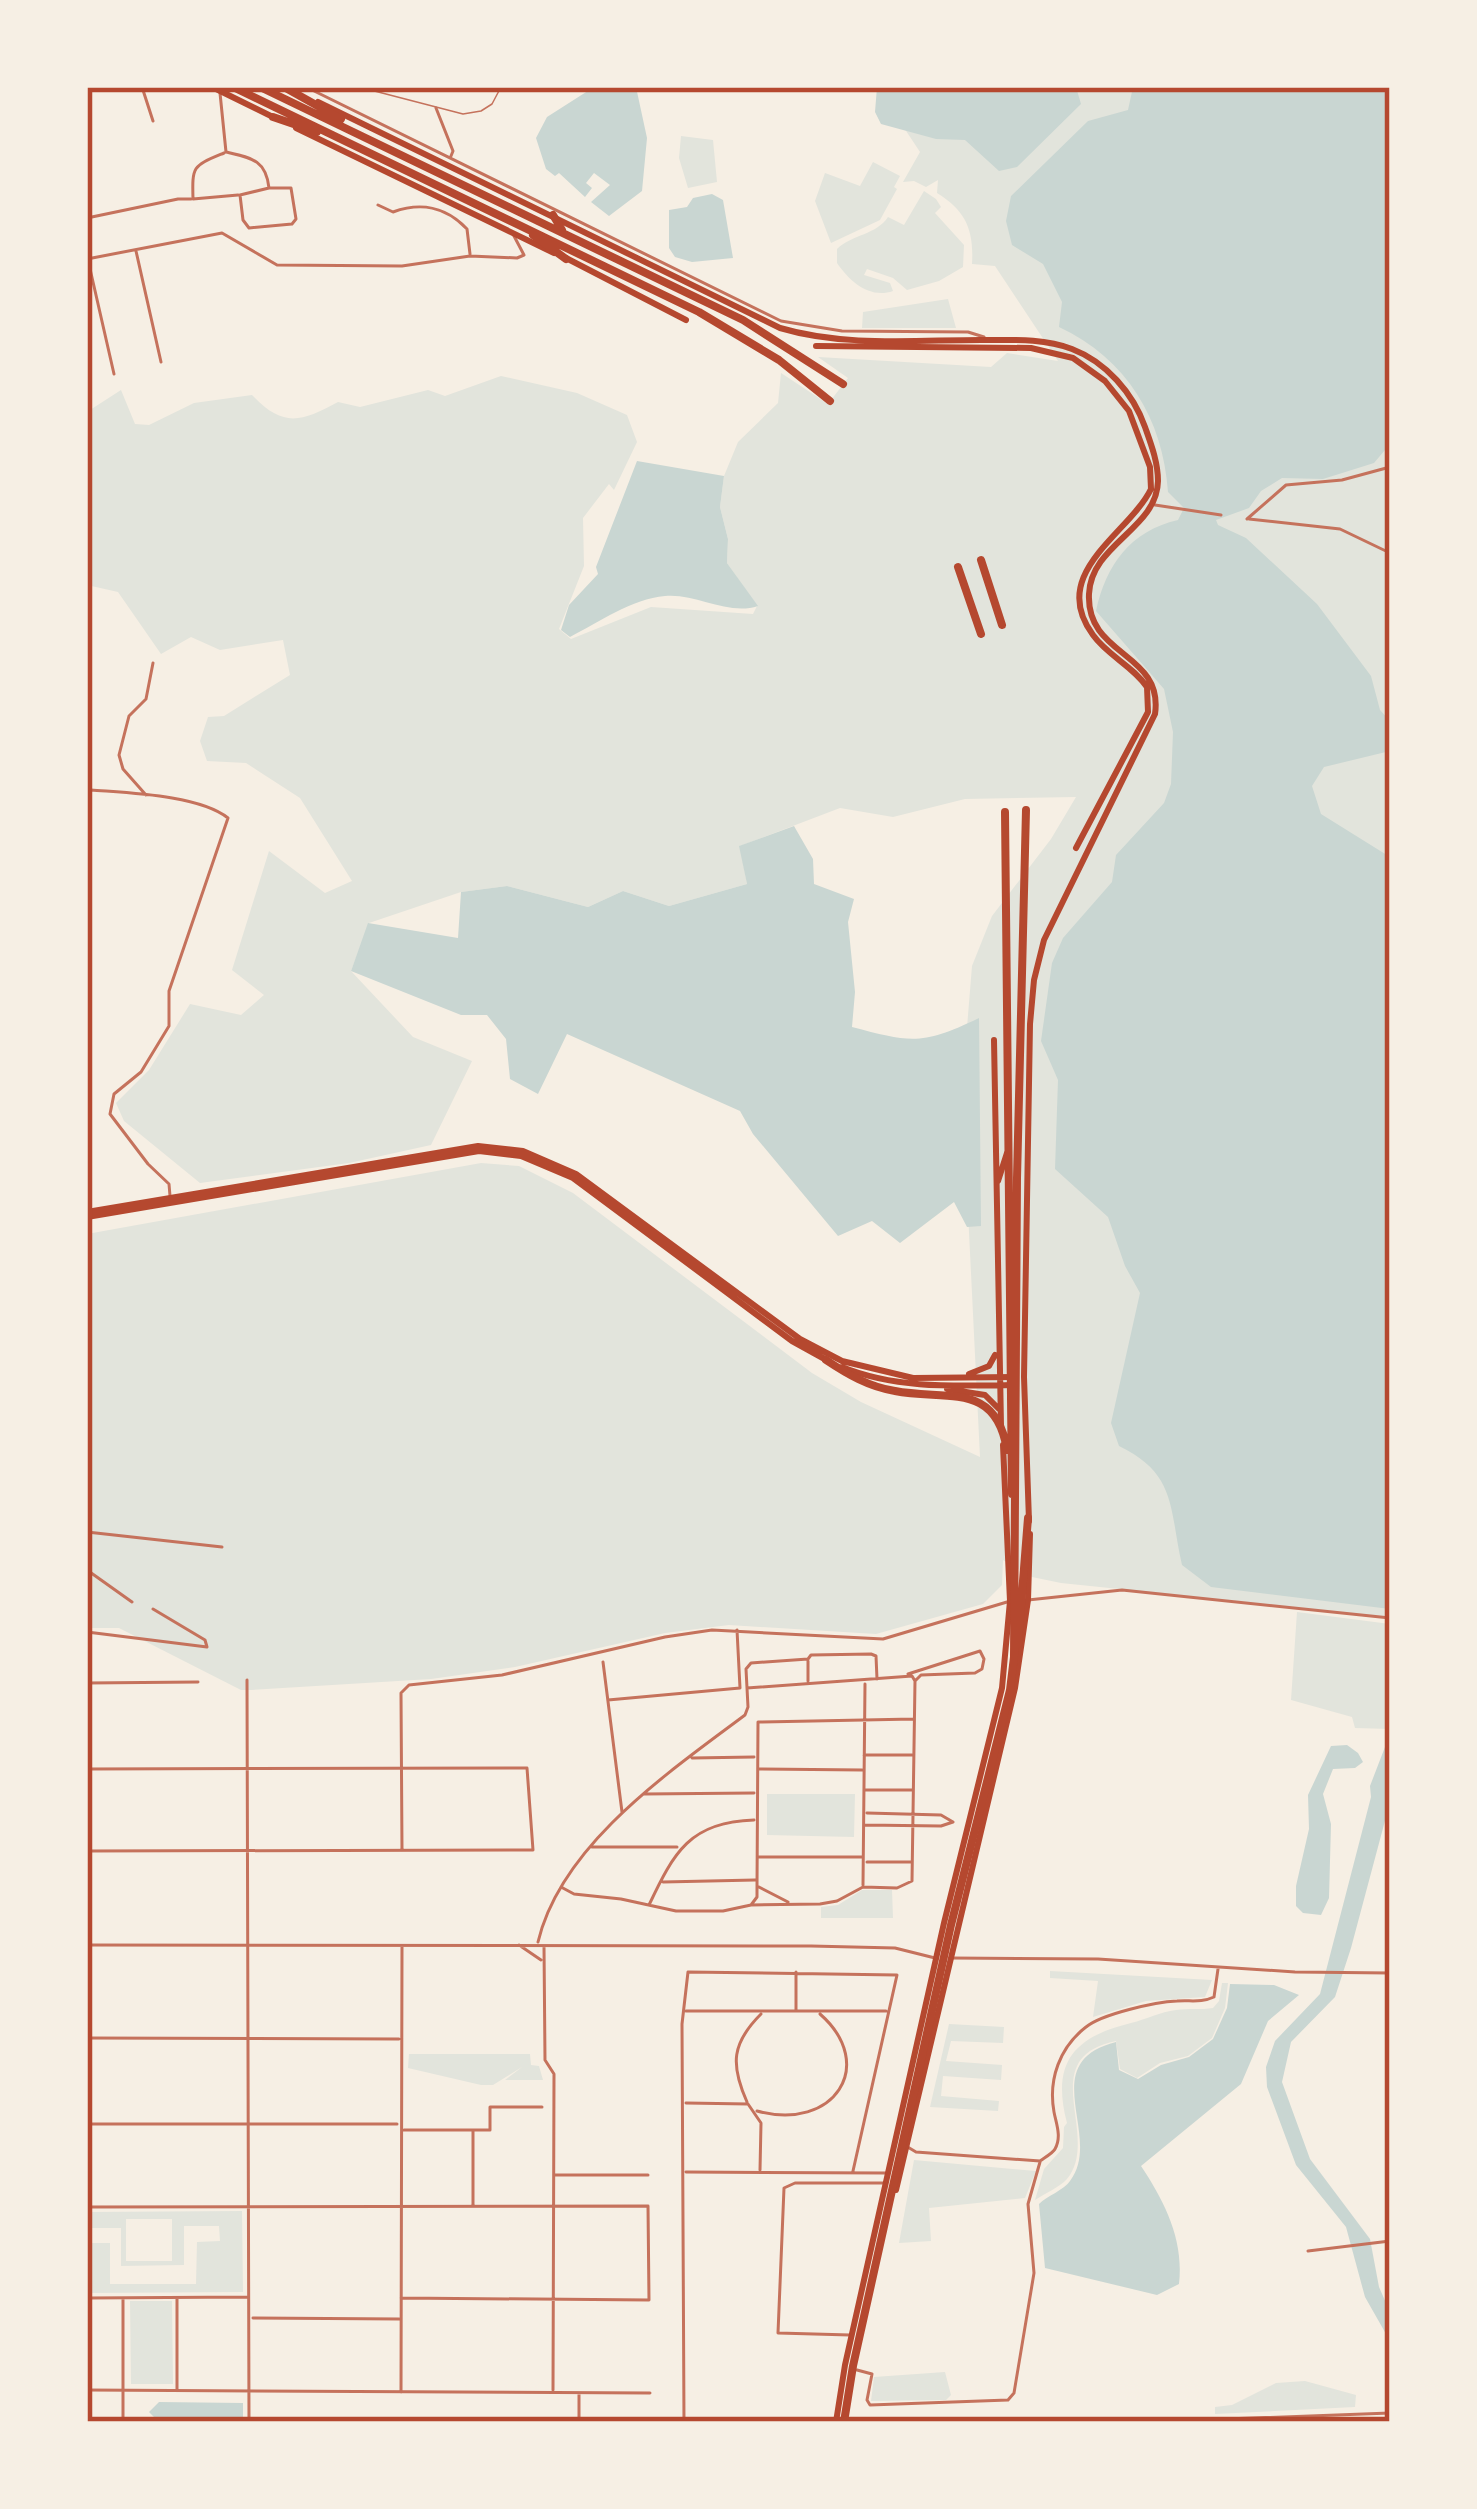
<svg xmlns="http://www.w3.org/2000/svg" width="1477" height="2509" font-family="'Nunito Sans',sans-serif">
	<style>
		.green { fill: #e2e4dc; fill-rule: evenodd }
		.water { fill: #c9d6d2 }
		.lines { fill: none; stroke-linecap: round; stroke-linejoin: round }
		.service { stroke: #c5725c; stroke-width: 1.5 }
		.minor { stroke: #c5725c; stroke-width: 3 }
		.secondary { stroke: #b5482f; stroke-width: 6 }
		.trunk { stroke: #b5482f; stroke-width: 8 }
		.neatline { fill: none; stroke: #b5482f; stroke-width: 4.5 }
	</style>
	<rect width="100%" height="100%" fill="#f6efe4"/>
	<path class="green" d="M877,87H1390V1617L1061,1583L1032,1577L1003,1560L1002,1585L983,1604L876,1634L729,1625L665,1633L515,1667L431,1679L251,1690H241L119,1628H87V1234L481,1163L519,1166L573,1193L812,1373L861,1402L980,1457L962,1089L972,966L992,916L1051,839L1076,797L965,799L893,817L840,808L740,846L747,884L669,906L623,891L588,907L507,886L461,892L369,923L351,971L413,1037L472,1061L431,1145L349,1163L200,1183L124,1121L116,1103L149,1070L190,1004L241,1015L264,995L232,970L269,851L325,893L352,881L300,798L246,763L207,761L200,741L208,717L224,716L290,675L283,640L220,650L191,637L161,654L118,592L87,585L90,410L121,390L135,424L149,425L194,403L252,395C283,428 301,422 338,402L360,407L428,390L445,396L501,376L577,393L627,415L637,442L614,490L609,484L583,518L584,566L559,629L571,639L651,607L753,614L757,606L727,563L728,539L720,507L724,476L738,442L778,403L781,373L828,404L848,378L818,357L991,367L1007,353L1058,361L995,266L972,264C974,230 966,211 937,193L938,180L926,187L914,181L903,182L920,152Z
		M681,136L713,140L717,182L688,188L679,158Z
		M873,162L900,176L894,187L897,189L880,220L831,243L815,201L825,173L860,186Z
		M924,191L936,199L941,207L935,213L964,245L963,267L939,281L907,290L893,278L867,269L864,275L890,283L893,291C870,299 850,282 837,263V249C853,234 876,235 888,217L904,225Z
		M948,299L956,328H862L863,312Z
		M1297,1612L1390,1624V1729L1355,1728L1352,1717L1291,1700Z
		M767,1794H855L854,1837L767,1835Z
		M862,1890H892L893,1918H821V1907L838,1905Z
		M1050,1971L1212,1980L1205,1997L1146,2001L1093,2017L1098,1981L1050,1978Z
		M1222,1983H1228L1225,2008L1212,2038L1188,2056L1160,2063L1137,2078L1120,2069L1116,2041C1033,2058 1102,2136 1067,2179C1060,2187 1044,2194 1035,2200L1044,2169L1063,2148L1064,2127L1067,2123C1051,2062 1074,2037 1131,2023C1147,2019 1160,2012 1176,2010C1189,2008 1201,2010 1213,2008L1219,2001Z
		M949,2024L1004,2027L1003,2043L951,2041L946,2061L1002,2065L1001,2080L943,2076L941,2096L999,2101L998,2111L930,2107Z
		M409,2054H530L531,2065L539,2066L543,2080H505L522,2067L493,2085H481L408,2068Z
		M914,2160L1036,2171L1025,2198L929,2208L931,2241L899,2243Z
		M242,2211L243,2292L87,2293V2243H110V2284H196L197,2242L220,2241L219,2226H184V2265L121,2266V2228H87V2212ZM126,2219H172V2261H126Z
		M130,2301H172L173,2384H131Z
		M945,2372L951,2395L946,2400L871,2401L874,2377Z
		M1305,2381L1356,2395L1355,2407L1215,2414V2407L1232,2405L1276,2383Z"/>
	<path class="water" d="M594,87H636L647,138L642,191L609,216L591,202L610,185L594,173L586,183L592,188L585,197L559,173L555,176L546,169L536,138L547,117Z
		M877,87H1076L1081,104L1017,167L999,171L965,140L936,139L881,124L875,112Z
		M1133,87H1390V444L1374,463L1323,479L1282,478L1261,491L1249,508L1216,520L1218,525L1246,538L1317,604L1371,676L1380,710L1390,721V751L1324,767L1312,786L1321,814L1390,857V1609L1211,1587L1182,1565C1169,1508 1177,1474 1119,1446L1111,1423L1140,1293L1125,1266L1108,1217L1055,1169L1058,1080L1041,1041L1052,963L1063,938L1112,882L1116,855L1164,803L1171,784L1173,732L1164,689L1096,611C1106,565 1130,531 1178,520L1184,508L1168,492C1163,419 1127,359 1059,327L1062,302L1043,264L1012,245L1006,221L1011,196L1088,121L1128,110Z
		M712,194L723,200L733,258L692,262L675,257L669,248V210L687,207L693,198Z
		M637,461L724,476L720,507L728,539L727,563L758,606C728,616 696,593 665,596C632,599 599,622 570,637L561,630L569,605L598,574L596,567Z
		M794,826L813,859L814,884L854,899L848,922L855,992L852,1027C912,1043 923,1045 979,1018L981,1226L967,1227L954,1202L900,1243L872,1221L838,1236L753,1134L740,1111L567,1034L538,1094L510,1079L506,1039L487,1015H461L351,971L368,923L458,938L461,892L507,886L588,907L623,891L669,906L747,884L739,846Z
		M1390,1734V1802L1351,1948L1335,1997L1291,2042L1282,2082L1310,2159L1370,2239L1379,2287L1390,2312V2341L1365,2297L1346,2227L1296,2165L1267,2087L1266,2067L1275,2041L1320,1994L1371,1797L1370,1786Z
		M1347,1745L1358,1753L1363,1762L1355,1768L1333,1769L1323,1794L1331,1824L1329,1898L1321,1915L1303,1913L1296,1906V1886L1309,1829L1308,1795L1331,1746Z
		M1230,1984L1274,1985L1299,1995L1268,2021L1241,2084L1141,2166C1165,2202 1184,2240 1179,2284L1157,2295L1045,2268L1039,2204C1047,2196 1064,2190 1070,2181C1104,2136 1034,2063 1116,2042L1119,2070L1138,2079L1161,2065L1189,2057L1213,2039L1227,2008Z
		M159,2402L243,2403V2422H159L149,2412Z"/>
	<g class="lines">
		<path class="service" d="M359,87L463,114L481,111L492,104L501,87"/>
		<path class="minor" d="M142,87L153,121
			M306,87L781,321L842,331L968,332L984,337
			M220,93L226,152C252,158 266,160 269,188H291L296,219L292,224L249,228L243,220L240,195L269,188
			M436,108L453,151L451,156
			M224,153C193,166 192,165 193,199L238,195
			M378,205L393,212C421,202 445,206 467,229L470,254
			M87,218L178,199H191
			M136,251L161,362
			M87,259L222,233L277,265L402,266L470,256L517,258L524,255L514,236
			M88,260L114,374
			M1155,505L1221,515
			M1247,519L1286,485L1342,480L1390,467
			M1249,519L1340,529L1390,553
			M87,794L91,790C128,793 199,795 228,818L169,991V1026L141,1072L114,1094L110,1114L148,1164L169,1184L170,1196
			M146,795L123,769L119,755L129,716L146,699L153,663
			M87,1532L222,1547
			M87,1570L132,1602
			M1028,1600L1122,1590L1390,1618
			M87,1632L207,1647L205,1640L153,1609
			M808,1661V1681
			M603,1662L622,1812
			M908,1674L980,1651L984,1659L982,1669L975,1673L921,1675L916,1680
			M247,1680L249,2422
			M87,1683L198,1682
			M608,1700L740,1688L737,1630
			M864,1755H912
			M692,1758L754,1757
			M87,1769L527,1768L533,1850L87,1851
			M758,1769L862,1770
			M864,1790H912
			M644,1794L754,1793
			M865,1825L941,1826L953,1822L941,1815L867,1813
			M592,1847H677
			M402,1850L401,1693L409,1685L502,1675L665,1637L712,1630L883,1639L1007,1602
			M758,1857H863
			M867,1862H911
			M663,1882L755,1880
			M863,1885L865,1684
			M757,1886L758,1722L914,1719
			M561,1887L574,1894L621,1899L676,1911H723L751,1905L820,1904L837,1901L863,1887L897,1888L912,1881L915,1681L912,1676L747,1688
			M649,1905C674,1852 690,1822 754,1820
			M751,1905L757,1897V1886L788,1902
			M538,1942C561,1845 669,1772 745,1715L748,1707L746,1669L751,1663L808,1659L811,1655L871,1654L876,1656L877,1679
			M87,1945L811,1946L895,1948L935,1958
			M519,1945L541,1960
			M544,1946L545,2060L554,2074L553,2390
			M951,1958L1098,1959L1295,1972L1390,1973
			M796,1972V2011
			M686,2011H886
			M87,2038L399,2039
			M747,2102C730,2064 732,2043 761,2014
			M686,2103L748,2104L761,2123L760,2170
			M757,2111C834,2132 878,2065 820,2014
			M87,2124H397
			M404,2130H490V2107H542
			M473,2131V2205
			M906,2146L916,2152L1040,2161C1044,2158 1053,2153 1055,2149C1062,2137 1056,2123 1054,2112C1048,2079 1060,2047 1086,2027C1102,2014 1155,2002 1177,2001C1191,2000 1201,2003 1214,1997L1218,1969
			M686,2172L886,2173
			M554,2175H648
			M87,2207L648,2206L649,2300L401,2298
			M1308,2251L1390,2241
			M87,2298L248,2297
			M123,2298V2422
			M253,2318L399,2319
			M850,2335L778,2333L784,2188L795,2183H884
			M857,2370L872,2374L867,2400L870,2405L1008,2400L1014,2393L1034,2273L1028,2204L1040,2162
			M87,2390L650,2393
			M177,2390V2299
			M401,2392L402,1946
			M579,2393V2422
			M684,2422L682,2024L688,1972L897,1975L853,2171
			M1146,2422L1390,2413"/>
		<path class="secondary" d="M212,87L273,117
			M318,102L780,328C844,347 915,340 981,340C1011,340 1043,338 1072,349C1106,362 1133,393 1145,427C1151,444 1158,462 1158,481C1157,529 1091,544 1089,594C1086,657 1164,652 1155,714L1044,940L1034,980L1030,1024L1024,1377L1029,1521
			M296,128L554,253
			M566,258L686,320
			M816,346L1031,348L1073,358L1105,381L1129,411L1150,467L1151,489C1129,534 1047,573 1093,635C1108,656 1133,666 1147,687L1148,712L1076,848
			M994,1040L1001,1426
			M998,1181L1007,1153
			M87,1212L478,1146L523,1151L576,1174L800,1339L842,1361L913,1378L1015,1377
			M87,1217L479,1151L521,1156L573,1178L792,1341L830,1362
			M842,1367C896,1389 955,1386 1013,1385
			M969,1374L989,1366L995,1355
			M947,1389L985,1395L999,1409
			M896,2190L1015,1688L1028,1600L1030,1534
			M836,2422L845,2365L944,1923L1002,1688L1010,1601L1003,1445"/>
		<path class="trunk" d="M233,87L699,312L779,360L830,401
			M260,87L743,320L843,384
			M284,87L341,119
			M273,117L317,132
			M553,215L562,230
			M533,235L566,259
			M981,560L1002,625
			M958,567L981,634
			M1005,812L1012,1494
			M826,1360C847,1374 869,1387 895,1391C946,1401 996,1381 1007,1450
			M1018,1644L1028,1518
			M844,2422L853,2366L951,1925L1010,1690L1014,1657L1017,1178L1026,810"/>
	</g>
	<rect width="1477" height="2509" fill="none" stroke="#f6efe4" stroke-width="180"/>
	<rect x="90" y="90" width="1297" height="2329" class="neatline"/>
</svg>
